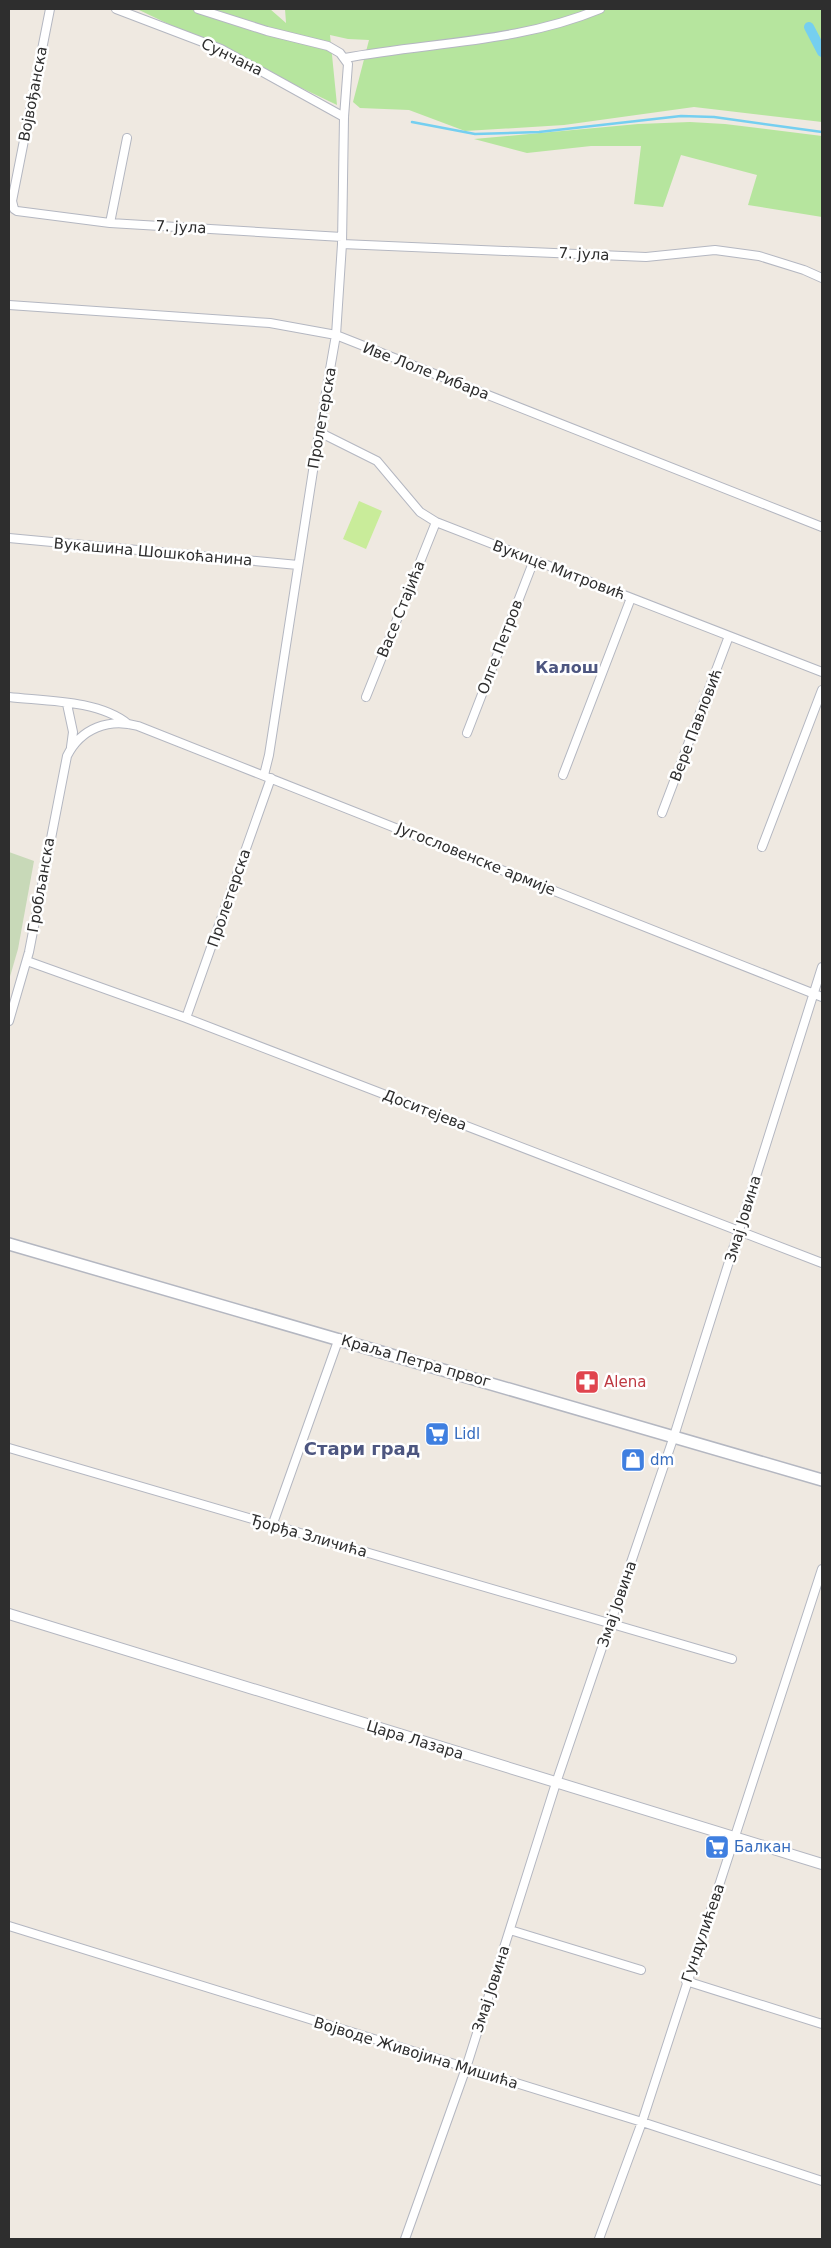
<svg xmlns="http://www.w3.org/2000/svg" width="831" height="2248" font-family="'DejaVu Sans',sans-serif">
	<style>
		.green { fill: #b6e59e }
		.cemetery { fill: #c8d9b8 }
		.pitch { fill: #c9ec9a }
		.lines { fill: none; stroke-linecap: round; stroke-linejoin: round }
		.stream { stroke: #75cff0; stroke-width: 2.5 }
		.canal { stroke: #75cff0; stroke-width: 10 }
		.minor-casing { stroke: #b4b7c1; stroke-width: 10 }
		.tertiary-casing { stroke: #b4b7c1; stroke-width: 12 }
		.secondary-casing { stroke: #b4b7c1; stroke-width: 14 }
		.minor { stroke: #fff; stroke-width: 8 }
		.tertiary { stroke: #fff; stroke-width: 10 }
		.secondary { stroke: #fff; stroke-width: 11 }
		.labels { text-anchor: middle; stroke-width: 5; stroke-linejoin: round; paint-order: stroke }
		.street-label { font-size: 15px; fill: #2e2e2e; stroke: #fff }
		.health-label { font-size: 15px; fill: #be3a42; stroke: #fff; text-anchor: start }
		.shop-label { font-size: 15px; fill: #366cbe; stroke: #fff; text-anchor: start }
		.neighbourhood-label { font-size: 16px; font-weight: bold; fill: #4d5680; stroke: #fff }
		.quarter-label { font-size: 18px; font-weight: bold; fill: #4d5680; stroke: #fff }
	</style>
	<rect width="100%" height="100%" fill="#efe9e1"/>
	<path class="green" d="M137,9H270L286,23L285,9H822V122L694,107L564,125L465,131L409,110L360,108L353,102L369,40L348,39L330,35L337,105Z
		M690,122L725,124L822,136V217L748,205L757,175L681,155L663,207L634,204L641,146H591L527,153L474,139L638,124Z"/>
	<path class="cemetery" d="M9,852L34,861L18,949L9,980Z"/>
	<path class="pitch" d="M359,501L382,511L366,549L343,539Z"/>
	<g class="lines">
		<path class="stream" d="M412,122L475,134L539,132L681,116L714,117L822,132"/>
		<path class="canal" d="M809,27L822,52"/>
		<defs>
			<path id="minor" d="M50,9L12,201L14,209L17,211L110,223L342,237
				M116,9L221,49L344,117
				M198,9L267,31L328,46L340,53L348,64L344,117L342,244L336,335L319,432L269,755L264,775
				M345,58C430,42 518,43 600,9
				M110,223L127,138
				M342,244L646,257L715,250L759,256L804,270L822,278
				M9,305L270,323L336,335L822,527
				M319,432L377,461L420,512L436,522L822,672
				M9,538L298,565
				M9,697C45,701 99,700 128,724
				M366,697L436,522
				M67,704L73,732L71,747
				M467,733L534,560
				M563,775L631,598
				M662,813L729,636
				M762,847L822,690
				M27,961L186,1018L822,1263
				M186,1018L271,778
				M9,1021L29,952L67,756C81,728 109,718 138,726L822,997
				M9,1448L732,1659
				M272,1526L339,1338
				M9,1926L642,2122L822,2181
				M510,1930L641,1970
				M686,1981L822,2024
				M405,2239L466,2068L556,1783L674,1436L822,967
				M599,2239L642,2122L822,1569"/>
			<path id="tertiary" d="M9,1614L822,1864"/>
			<path id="secondary" d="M9,1244L822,1480"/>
		</defs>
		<use href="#minor" class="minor-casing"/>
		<use href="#tertiary" class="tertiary-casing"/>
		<use href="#secondary" class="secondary-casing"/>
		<use href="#minor" class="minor"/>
		<use href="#tertiary" class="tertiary"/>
		<use href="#secondary" class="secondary"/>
	</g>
	<defs>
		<symbol id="pharmacy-square" viewBox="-11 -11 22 22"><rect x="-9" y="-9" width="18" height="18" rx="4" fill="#e0444e" stroke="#fff"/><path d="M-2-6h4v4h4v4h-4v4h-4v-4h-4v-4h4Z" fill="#fff"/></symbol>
		<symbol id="supermarket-square" viewBox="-11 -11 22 22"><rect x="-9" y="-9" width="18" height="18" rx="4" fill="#3f7fe0" stroke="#fff"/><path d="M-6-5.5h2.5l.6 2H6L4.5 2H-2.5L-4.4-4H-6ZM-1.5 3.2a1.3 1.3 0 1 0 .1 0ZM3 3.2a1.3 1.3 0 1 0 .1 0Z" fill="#fff"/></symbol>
		<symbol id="shop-square" viewBox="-11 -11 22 22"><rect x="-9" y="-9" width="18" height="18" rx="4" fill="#3f7fe0" stroke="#fff"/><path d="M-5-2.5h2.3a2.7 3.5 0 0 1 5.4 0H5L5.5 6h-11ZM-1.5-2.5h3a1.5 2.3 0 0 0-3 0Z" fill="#fff"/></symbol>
	</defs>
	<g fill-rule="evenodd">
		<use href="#pharmacy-square" x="573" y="1368" width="28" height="28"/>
		<use href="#supermarket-square" x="423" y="1420" width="28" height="28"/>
		<use href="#shop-square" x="619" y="1446" width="28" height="28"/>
		<use href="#supermarket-square" x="703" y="1833" width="28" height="28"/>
	</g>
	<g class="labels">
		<g class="street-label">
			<text transform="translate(232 57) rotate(26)" y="5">Сунчана</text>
			<text transform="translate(33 94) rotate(-79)" y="5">Војвођанска</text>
			<text transform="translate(181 227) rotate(3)" y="5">7. јула</text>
			<text transform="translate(584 254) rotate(3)" y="5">7. јула</text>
			<text transform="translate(426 371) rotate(21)" y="5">Иве Лоле Рибара</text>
			<text transform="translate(322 418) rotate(-80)" y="5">Пролетерска</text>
			<text transform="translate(153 552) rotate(5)" y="5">Вукашина Шошкоћанина</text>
			<text transform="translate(559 570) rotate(21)" y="5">Вукице Митровић</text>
			<text transform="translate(401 609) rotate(-68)" y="5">Васе Стајића</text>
			<text transform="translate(500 647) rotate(-69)" y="5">Олге Петров</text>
			<text transform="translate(696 725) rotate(-69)" y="5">Вере Павловић</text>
			<text transform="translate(476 859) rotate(22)" y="5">Југословенске армије</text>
			<text transform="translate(41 885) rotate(-80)" y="5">Гробљанска</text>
			<text transform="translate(229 898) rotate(-71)" y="5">Пролетерска</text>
			<text transform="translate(425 1110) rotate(21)" y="5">Доситејева</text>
			<text transform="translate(743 1219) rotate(-73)" y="5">Змај Јовина</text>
			<text transform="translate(416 1361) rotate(16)" y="5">Краља Петра првог</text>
			<text transform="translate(309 1536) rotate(16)" y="5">Ђорђа Зличића</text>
			<text transform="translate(617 1604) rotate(-71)" y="5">Змај Јовина</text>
			<text transform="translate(415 1740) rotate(17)" y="5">Цара Лазара</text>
			<text transform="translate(703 1933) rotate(-71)" y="5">Гундулићева</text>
			<text transform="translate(491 1989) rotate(-72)" y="5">Змај Јовина</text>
			<text transform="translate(416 2053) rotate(17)" y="5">Војводе Живојина Мишића</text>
		</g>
		<g class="health-label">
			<text x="604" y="1387">Alena</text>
		</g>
		<g class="shop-label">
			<text x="454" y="1439">Lidl</text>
			<text x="650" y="1465">dm</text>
			<text x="734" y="1852">Балкан</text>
		</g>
		<g class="neighbourhood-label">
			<text x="567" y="673">Калош</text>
		</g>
		<g class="quarter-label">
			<text x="362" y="1455">Стари град</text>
		</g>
	</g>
	<rect width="831" height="2248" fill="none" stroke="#2e2e2e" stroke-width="20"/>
</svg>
